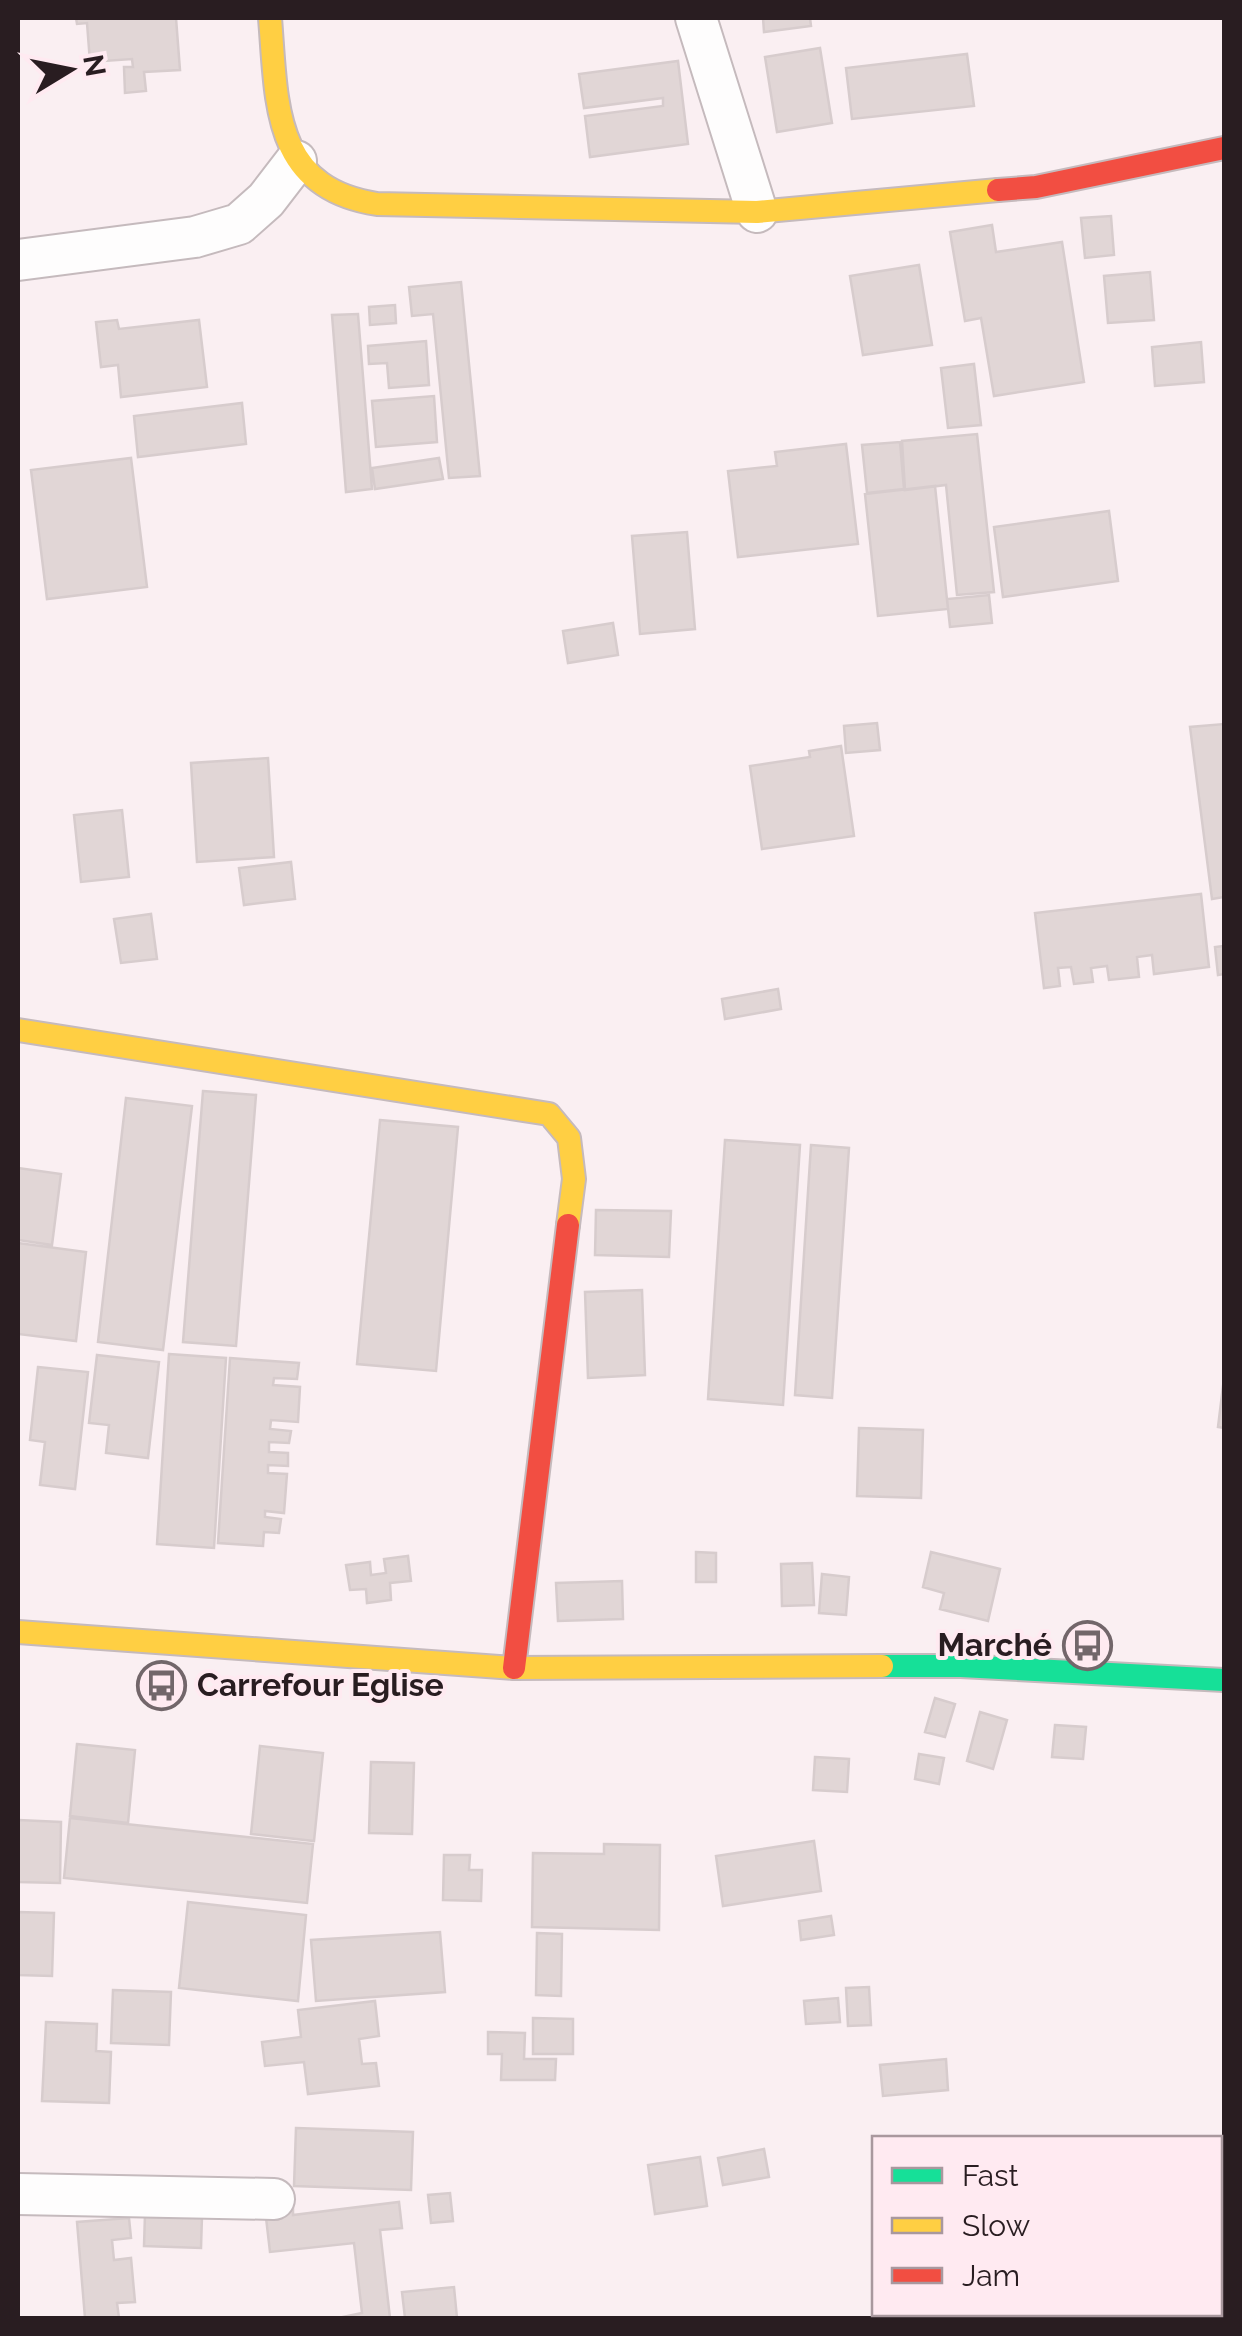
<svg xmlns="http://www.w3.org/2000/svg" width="1242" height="2336" font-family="Raleway,sans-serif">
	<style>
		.building { fill: #e1d6d6; stroke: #d7cccd; stroke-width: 2.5 }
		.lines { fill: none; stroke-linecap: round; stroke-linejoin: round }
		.street-casing { stroke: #c5babd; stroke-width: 44 }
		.fast-casing { stroke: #c5babd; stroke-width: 26 }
		.slow-casing { stroke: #c5babd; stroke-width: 26 }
		.jam-casing { stroke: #c5babd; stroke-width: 26 }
		.street { stroke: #fefdfd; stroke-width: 40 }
		.fast { stroke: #16e098; stroke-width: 22 }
		.slow { stroke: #ffcf43; stroke-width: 22 }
		.jam { stroke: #f24e42; stroke-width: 22 }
		.labels { text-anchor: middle; stroke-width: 8; stroke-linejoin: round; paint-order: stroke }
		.poi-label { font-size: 32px; font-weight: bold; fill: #291d21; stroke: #ffeaf1; text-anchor: end }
	</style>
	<rect width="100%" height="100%" fill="#faeff2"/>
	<path class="building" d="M76,18H176L180,70L144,72L146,91L125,93L124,67H133L132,59L90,62L87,23L77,24Z
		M763,18H810L811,26L764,32Z
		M820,48L832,123L777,132L765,57Z
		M967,54L974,106L852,119L846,68Z
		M678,61L688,144L590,157L585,116L663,106V98L584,108L579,74Z
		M1111,216L1114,255L1085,258L1081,218Z
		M992,225L996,252L1062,242L1084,382L994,396L981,318L965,321L950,232Z
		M919,265L932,345L863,355L850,276Z
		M1150,272L1154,320L1108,323L1104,276Z
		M461,282L480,476L449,478L433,314L412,316L409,287Z
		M395,305L396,323L370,325L369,307Z
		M358,314L372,489L346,492L332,315Z
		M117,320L119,329L199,320L207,387L121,397L118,365L101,367L96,322Z
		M426,341L429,385L389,388L387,363L369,364L368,346Z
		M1201,342L1204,382L1155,386L1152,347Z
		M974,364L981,425L948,428L941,368Z
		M434,396L437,442L376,447L372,401Z
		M242,403L246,444L138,457L134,416Z
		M977,434L994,592L957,595L946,485L905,490L902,441Z
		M900,442L904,489L867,493L862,445Z
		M846,444L858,544L738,557L728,471L777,466L775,452Z
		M131,458L147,587L47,599L31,470Z
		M439,458L443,479L375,489L372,468Z
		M935,486L948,609L878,616L865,494Z
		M1109,511L1118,581L1003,597L994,527Z
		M687,532L695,629L640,634L632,536Z
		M989,595L992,623L950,627L947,599Z
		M613,623L618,655L568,663L563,631Z
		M877,723L880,750L846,753L844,726Z
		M1224,724V897L1212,899L1190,727Z
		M841,746L854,836L762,849L750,766L810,757L809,751Z
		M268,758L274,857L197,862L191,763Z
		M122,810L129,877L81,882L74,815Z
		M291,862L295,899L244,905L239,868Z
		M1201,894L1209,967L1154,974L1152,955L1137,957L1139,977L1109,980L1107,966L1091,968L1093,982L1074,984L1071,967L1058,968L1060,986L1044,988L1035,913Z
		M151,914L157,959L121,963L114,919Z
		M1224,946V974L1218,975L1215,947Z
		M778,989L781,1009L725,1019L722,999Z
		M203,1091L256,1095L236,1346L183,1342Z
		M126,1098L192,1106L163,1350L98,1342Z
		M380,1120L458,1127L436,1371L357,1364Z
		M725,1140L800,1145L783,1405L708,1399Z
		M811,1145L849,1148L832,1398L795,1395Z
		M18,1168L61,1174L52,1245L18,1240Z
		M596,1210L671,1211L669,1257L595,1255Z
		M18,1243L86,1252L76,1341L18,1334Z
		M642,1290L645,1375L588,1378L585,1292Z
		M169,1354L226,1358L214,1548L157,1544Z
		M97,1355L159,1362L148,1458L106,1453L109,1425L89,1423Z
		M230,1358L299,1363L297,1379L274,1378L273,1385L300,1387L298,1422L271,1420L270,1429L291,1431L289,1443L269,1442V1452L288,1453V1466L268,1465V1473L287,1474L284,1513L265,1511V1517L281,1519L279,1533L264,1532L263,1546L218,1543Z
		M38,1367L88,1372L75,1489L40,1485L45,1442L30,1440Z
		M1224,1378V1428L1218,1427Z
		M859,1428L923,1430L921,1498L857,1496Z
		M696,1552L716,1553V1582H696Z
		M931,1552L1000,1569L988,1621L940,1609L944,1593L923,1587Z
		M408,1556L411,1581L390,1583L391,1600L367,1603L366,1589L350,1590L346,1565L370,1562L371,1575L386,1573L384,1559Z
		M812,1563L814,1605L782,1606L781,1564Z
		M822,1574L849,1577L846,1615L819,1613Z
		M622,1581L623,1619L558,1621L556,1583Z
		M935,1698L955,1704L945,1737L925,1732Z
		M980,1712L1007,1720L993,1769L967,1761Z
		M1055,1725L1086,1727L1083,1759L1052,1757Z
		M77,1744L135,1750L128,1823L70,1816Z
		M260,1746L323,1753L314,1841L251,1834Z
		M919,1754L944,1758L939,1784L915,1779Z
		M815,1757L849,1759L847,1792L813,1790Z
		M371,1762L414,1763L412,1834L369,1833Z
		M70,1818L313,1844L307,1903L64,1878Z
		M18,1820L61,1822L60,1883L18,1882Z
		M814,1841L821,1891L723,1906L716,1856Z
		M604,1844L660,1845L659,1930L532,1927L533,1853L604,1854Z
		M444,1855H470L469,1870H482L481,1901L443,1900Z
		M188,1902L306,1915L298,2001L179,1988Z
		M18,1912L54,1913L52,1976L18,1975Z
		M831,1916L834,1935L801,1940L799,1921Z
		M440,1932L445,1992L316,2001L311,1940Z
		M537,1933L562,1934L561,1996L536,1995Z
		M869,1987L871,2025L848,2026L846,1988Z
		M113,1990L171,1992L169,2045L111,2043Z
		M838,1998L840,2022L806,2024L804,2001Z
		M375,2001L379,2036L359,2039L362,2064L376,2063L379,2086L308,2094L304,2062L265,2066L262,2042L301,2037L298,2010Z
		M533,2018L573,2019V2054H533Z
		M46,2022L97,2024L96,2051L111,2052L109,2103L42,2101Z
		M488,2032L525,2033L524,2059H556L555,2080H501L502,2054H488Z
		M946,2059L948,2090L883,2096L880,2065Z
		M296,2128L413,2132L411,2190L294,2186Z
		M764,2149L769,2177L723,2185L718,2158Z
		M700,2157L707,2206L655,2214L648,2165Z
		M450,2193L453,2221L431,2223L428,2195Z
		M399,2202L402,2228L380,2230L390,2318H338L362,2313L354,2243L270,2252L265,2209L293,2206V2215Z
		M145,2214L202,2216L201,2248L144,2246Z
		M129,2218L131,2238L112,2240L114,2260L131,2258L135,2302L117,2303L119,2318H85L77,2222Z
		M454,2287L457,2318H405L402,2292Z"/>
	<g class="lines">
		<defs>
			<path id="street" d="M696,18L757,212
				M18,260L195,237L239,224L266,200L296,161
				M18,2194L274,2199"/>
			<path id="fast" d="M882,1666H961L1224,1680"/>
			<path id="slow" d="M270,18C277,103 272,188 377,204L757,212L998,190
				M18,1030L549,1114L569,1138L574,1179L568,1225
				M18,1632L514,1668L882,1666"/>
			<path id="jam" d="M998,190L1036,187L1224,148
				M514,1668L568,1225"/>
		</defs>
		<use href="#street" class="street-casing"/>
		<use href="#fast" class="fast-casing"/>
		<use href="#slow" class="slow-casing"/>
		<use href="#jam" class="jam-casing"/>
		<use href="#street" class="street"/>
		<use href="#fast" class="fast"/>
		<use href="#slow" class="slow"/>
		<use href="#jam" class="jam"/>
	</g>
	<defs>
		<symbol id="bus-ring" viewBox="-11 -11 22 22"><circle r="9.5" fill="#ffeaf1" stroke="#72666a" stroke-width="1.5"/><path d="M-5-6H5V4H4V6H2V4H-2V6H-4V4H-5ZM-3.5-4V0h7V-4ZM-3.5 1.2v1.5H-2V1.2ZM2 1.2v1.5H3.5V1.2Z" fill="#72666a"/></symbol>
	</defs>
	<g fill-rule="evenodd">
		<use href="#bus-ring" x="1060" y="1618" width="55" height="55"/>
		<use href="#bus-ring" x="134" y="1658" width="55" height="55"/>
	</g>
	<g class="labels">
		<g class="poi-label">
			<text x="1052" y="1656">Marché</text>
			<text x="197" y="1696" text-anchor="start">Carrefour Eglise</text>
		</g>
	</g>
	<rect width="1242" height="2336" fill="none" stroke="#291d21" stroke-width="40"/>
	<rect x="872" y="2136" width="350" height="180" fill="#ffeaf1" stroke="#a9989e" stroke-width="2.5"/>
	<rect x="892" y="2168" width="50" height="15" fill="#16e098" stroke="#a9989e" stroke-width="2.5"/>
	<text x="962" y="2186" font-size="30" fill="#291d21">Fast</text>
	<rect x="892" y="2218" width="50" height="15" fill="#ffcf43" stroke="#a9989e" stroke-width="2.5"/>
	<text x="962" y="2236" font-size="30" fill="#291d21">Slow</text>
	<rect x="892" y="2268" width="50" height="15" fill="#f24e42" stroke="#a9989e" stroke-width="2.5"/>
	<text x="962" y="2286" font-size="30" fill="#291d21">Jam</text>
	<g transform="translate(70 70) rotate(80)" stroke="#ffeaf1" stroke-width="8" paint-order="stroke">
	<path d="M0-8L18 38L0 25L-18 38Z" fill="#291d21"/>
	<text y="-15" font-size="28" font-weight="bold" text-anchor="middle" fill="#291d21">N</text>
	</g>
</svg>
